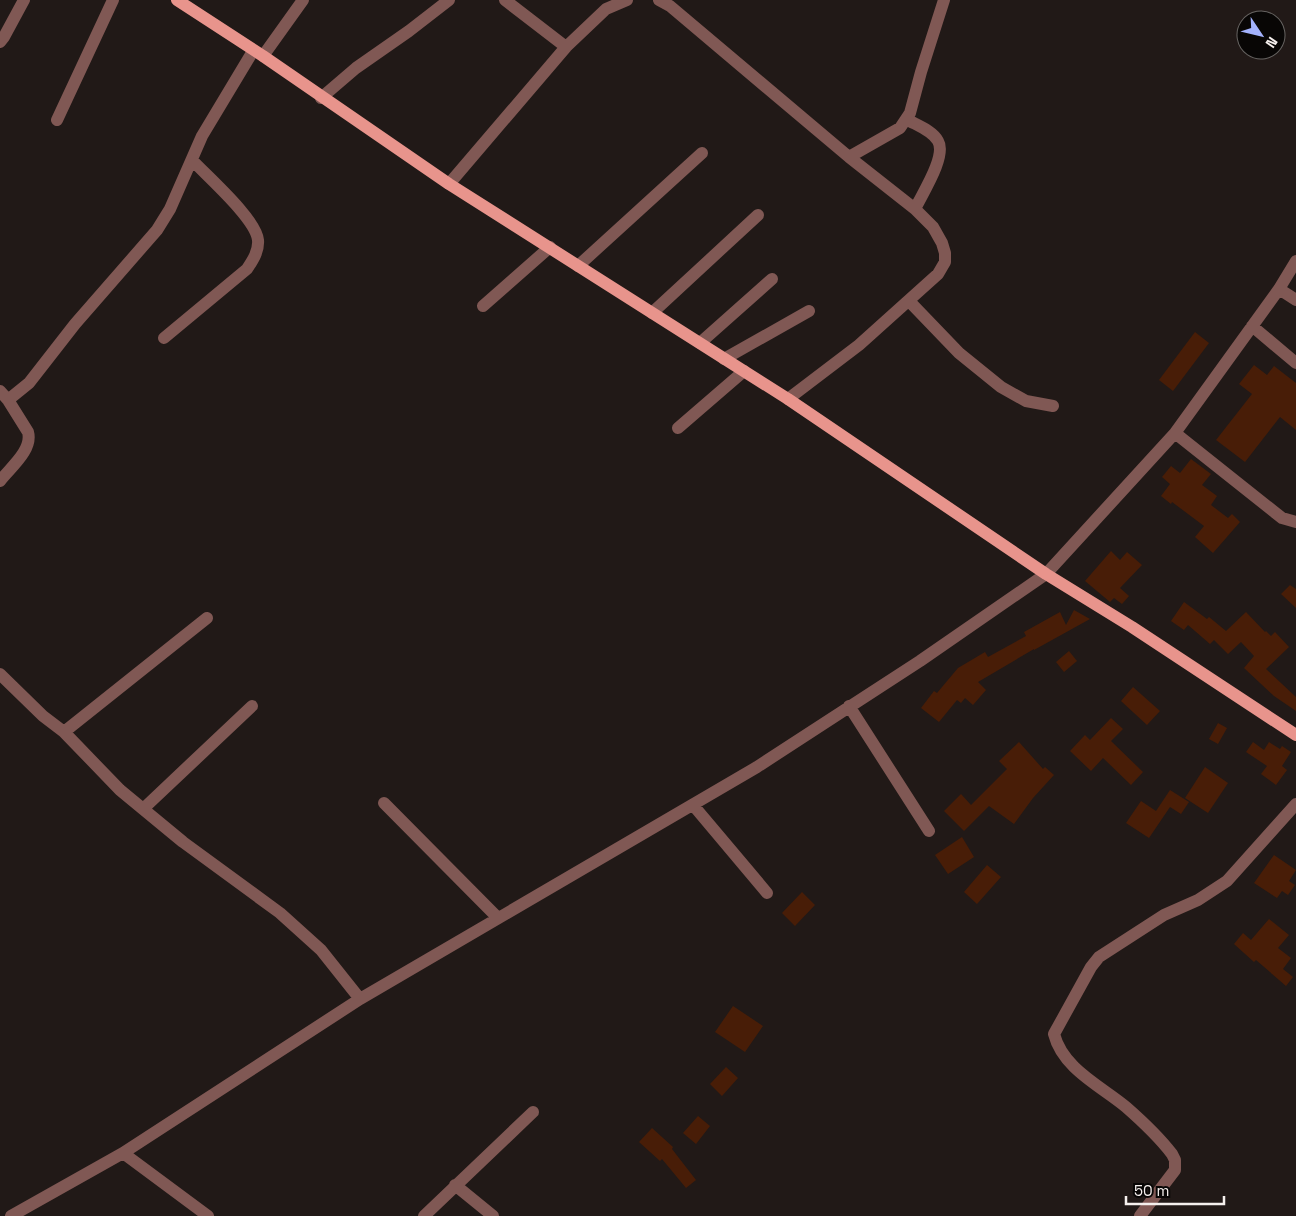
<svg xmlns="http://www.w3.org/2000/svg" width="1296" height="1216" font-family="'Space Grotesk',sans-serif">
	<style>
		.building { fill: #481d07 }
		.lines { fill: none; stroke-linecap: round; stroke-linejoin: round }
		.minor { stroke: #805854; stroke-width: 12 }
		.major { stroke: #e8948c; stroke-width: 12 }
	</style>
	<rect width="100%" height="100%" fill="#211917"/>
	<path class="building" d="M1195,332L1209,343L1173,391L1159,380Z
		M1254,365L1267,375L1274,366L1296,383V430L1280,417L1245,462L1216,440L1252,394L1239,384Z
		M1191,459L1211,474L1202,485L1217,496L1211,505L1228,518L1232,514L1240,522L1213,553L1195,537L1204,526L1172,502L1171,504L1161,496L1170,484L1162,477L1171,466L1180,473Z
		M1111,551L1120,560L1127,552L1142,565L1120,588L1129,596L1122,604L1114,598L1110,602L1085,581Z
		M1290,585L1296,589V608L1281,594Z
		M1184,602L1207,619L1209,617L1226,631L1246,612L1265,632L1266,631L1271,636L1275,632L1289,647L1266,669L1296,697V711L1274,696L1244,668L1254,656L1241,642L1228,654L1214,640L1210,644L1188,625L1184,630L1171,621Z
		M1074,610L1090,619L1034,650V649L978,682L986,690L973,705L965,698L961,703L957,700L939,722L921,708L934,691L937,693L958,668L985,652L988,657L1026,636L1024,632L1060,612L1066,625Z
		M1069,651L1077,661L1064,672L1056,662Z
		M1133,687L1160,711L1147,725L1121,701Z
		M1111,718L1123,729L1111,741L1143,772L1131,785L1103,758L1091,771L1070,751L1085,735L1090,740Z
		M1218,723L1227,728L1218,744L1209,739Z
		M1019,742L1043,769L1045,767L1054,775L1033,798L1014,824L989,806L964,831L944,811L961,794L971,805L1007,769L999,761Z
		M1253,742L1264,750L1269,742L1280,749L1282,746L1291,752L1282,766L1287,770L1276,785L1261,774L1267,766L1246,752Z
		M1205,767L1228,783L1208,813L1185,798Z
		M1170,790L1189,802L1181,814L1170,807L1149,838L1126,823L1141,801L1156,811Z
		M962,837L974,857L948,874L935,855Z
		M1274,855L1296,870L1289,881L1295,885L1288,895L1282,891L1277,898L1254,883Z
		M987,865L1001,877L977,904L964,892Z
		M802,892L815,905L795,926L782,913Z
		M1269,919L1289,935L1278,948L1291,958L1283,969L1293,977L1286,986L1256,960L1254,962L1234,944L1243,933L1251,940Z
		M733,1006L763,1026L745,1052L715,1032Z
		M726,1067L738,1078L722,1096L710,1084Z
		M698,1116L710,1126L696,1144L683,1133Z
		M652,1128L673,1147L672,1149L696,1180L686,1188L662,1159L660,1161L639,1142Z"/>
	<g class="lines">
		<path class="minor" d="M505,0L566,47
			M659,0L670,6L849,157L915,209L933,227L942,243L945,253V262L938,274L859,345L788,399
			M0,42L4,37L24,0
			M263,56L303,0
			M321,98L356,68L409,31L449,0
			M906,119C916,125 932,130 938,141C947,156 922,194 915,209
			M57,120L113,0
			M849,157L900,128L910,113L921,72L944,0
			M449,184L566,47L606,9L627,0
			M578,266L702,153
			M1279,289L1296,300
			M909,301L959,353L1001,387L1026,401L1053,406
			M483,306L550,247
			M652,313L758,215
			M1252,326L1296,363
			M164,338L247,269C253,260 259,251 258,240C256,219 208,177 192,160
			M700,343L772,279
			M724,359L809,311
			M0,391L8,400L29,383L75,324L157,230L170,209L202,136L253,51
			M678,428L744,371
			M1175,433L1282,518L1296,522
			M0,481C10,468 33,450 28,432L8,400
			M0,674L43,716L64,732L120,790L143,809L183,842L280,913L321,950L360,999
			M849,706L929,831
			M64,732L207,618
			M384,803L498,918
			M693,805L767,893
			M143,809L252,706
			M123,1153L208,1216
			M455,1185L493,1216
			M11,1216L123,1153L360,999L757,767L920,661L1046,574L1175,433L1279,289L1296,261
			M424,1216L533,1112
			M1140,1216L1175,1170V1160L1172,1154C1159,1137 1142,1121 1126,1107C1101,1086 1063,1069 1054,1034L1091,967L1099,957L1164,915L1198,900L1227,881L1296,804"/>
		<path class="major" d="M177,0L263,56L449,184L788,399L1046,574L1132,627L1296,735"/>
	</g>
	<g transform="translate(1261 35) rotate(125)"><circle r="24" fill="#080605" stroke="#676462"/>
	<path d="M0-4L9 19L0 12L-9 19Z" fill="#a3b2fd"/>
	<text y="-8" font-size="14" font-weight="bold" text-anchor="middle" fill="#f6f0ee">N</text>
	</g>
	<path d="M1126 1196v8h98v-8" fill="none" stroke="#f6f0ee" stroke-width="2.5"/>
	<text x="1134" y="1196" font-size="15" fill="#f6f0ee" stroke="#080605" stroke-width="4" paint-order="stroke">50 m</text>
</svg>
